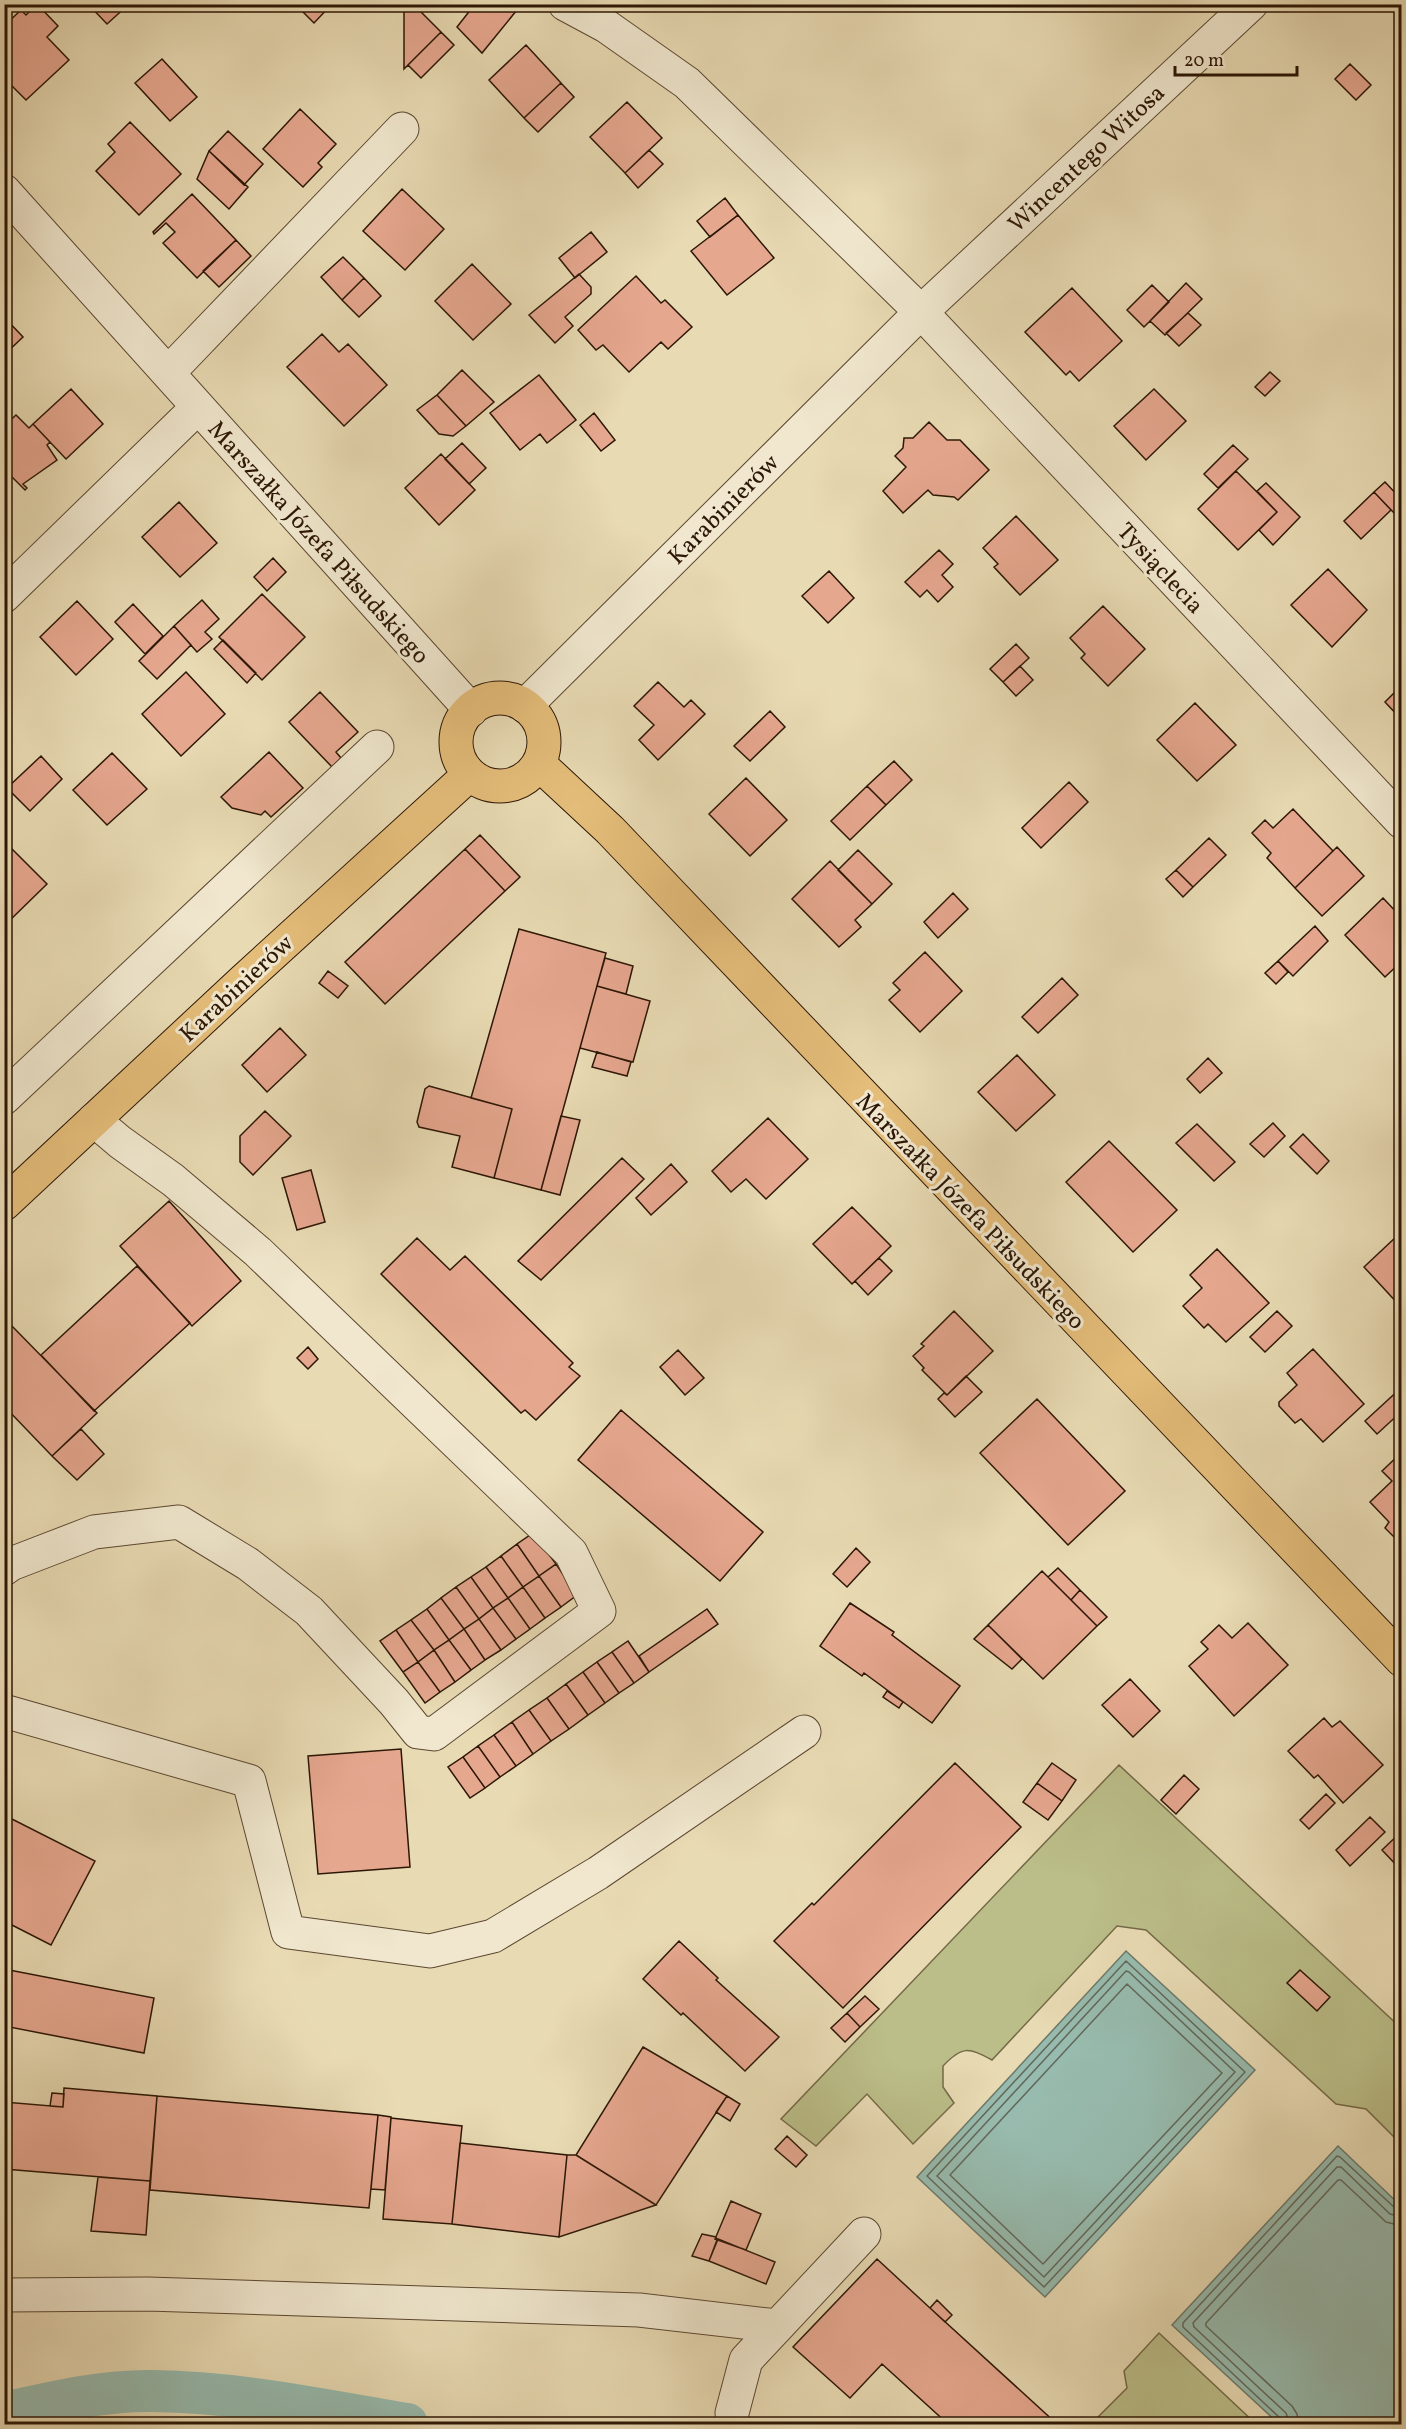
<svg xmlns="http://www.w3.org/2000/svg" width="1406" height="2429" font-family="Vollkorn,serif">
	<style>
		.green { fill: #bbbe89; stroke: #746a47; stroke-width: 1.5 }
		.water { fill: #97bbae; stroke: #6c796a; stroke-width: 1.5 }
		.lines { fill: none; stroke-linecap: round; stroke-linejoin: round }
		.shore { stroke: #62685a; stroke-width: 1.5 }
		.canal { stroke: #97bbae; stroke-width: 42 }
		.building { fill: #e6a78f; stroke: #2c1605; stroke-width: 1.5 }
		.minor-casing { stroke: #5b4730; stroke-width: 35 }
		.major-casing { stroke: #2c1605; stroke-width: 35 }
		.minor { stroke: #f0e7ce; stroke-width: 33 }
		.major { stroke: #e4bd7a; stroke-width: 33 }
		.labels { text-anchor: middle; stroke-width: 6; stroke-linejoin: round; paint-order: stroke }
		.street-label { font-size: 24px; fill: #2c1605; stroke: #f0e7ce }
	</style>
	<rect width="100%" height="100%" fill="#e8dab3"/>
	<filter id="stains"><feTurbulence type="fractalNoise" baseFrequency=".00333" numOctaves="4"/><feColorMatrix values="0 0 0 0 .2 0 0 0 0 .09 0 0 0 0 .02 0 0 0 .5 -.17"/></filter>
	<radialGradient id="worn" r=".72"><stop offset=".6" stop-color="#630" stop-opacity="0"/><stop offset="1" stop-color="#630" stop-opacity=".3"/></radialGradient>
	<path class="green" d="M1119,1765L1401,2028V2144L1366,2109L1336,2104L1146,1930L1117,1926L992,2060C968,2047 962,2046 943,2066V2087L954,2103L913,2144L867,2094L816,2146L781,2119Z
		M1159,2333L1256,2424H1091L1127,2388L1124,2371Z"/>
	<path class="water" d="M1126,1951L1255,2070L1045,2297L917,2177Z
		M1338,2146L1401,2206V2424H1279L1172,2325Z"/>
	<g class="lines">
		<path class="shore" d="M1126,1961L1245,2072L1044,2287L927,2176Z
			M1126,1971L1129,1972L1235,2072L1044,2277L937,2176Z
			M1127,1984L1222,2073L1043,2264L950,2175Z
			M1282,2424L1280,2418L1183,2327V2323L1337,2156L1340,2157L1395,2208L1402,2209
			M1290,2424L1286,2413L1194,2327L1193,2323L1337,2167H1341L1390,2214L1402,2217
			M1299,2424L1297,2414L1292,2406L1206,2326V2323L1338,2180H1341L1386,2222L1402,2226"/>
		<path class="canal" d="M4,2413C53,2402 104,2390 153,2391C239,2392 323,2410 407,2424"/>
	</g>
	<path class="building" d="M37,4L58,26L47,37L69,60L26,100L4,78V26L21,10L26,15Z
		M88,4H128V5L107,24Z
		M295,4H332L314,23Z
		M404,4H413L441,32L404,69Z
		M475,4H507L517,10L482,53L457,27Z
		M441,32L454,45L421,78L408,65Z
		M526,45L561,83L524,118L489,80Z
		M162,59L197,97L170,121L135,83Z
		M1350,64L1371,85L1356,100L1335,79Z
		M561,83L574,97L538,132L524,118Z
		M627,102L662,138L625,173L590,137Z
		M300,109L336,144L318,163L322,167L303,187L263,149Z
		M130,122L181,174L139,215L96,171L115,152L108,144Z
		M228,131L263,164L244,185L209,151Z
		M649,150L663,164L638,188L625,173Z
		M209,151L248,187L229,209L197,179Z
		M402,189L444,229L405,270L363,231Z
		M192,194L236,240L197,278L163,243L175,232L166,223L154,234L153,232Z
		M725,198L738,215L710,237L697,221Z
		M738,215L774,258L727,295L691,251Z
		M591,232L607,252L575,278L559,258Z
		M236,240L251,256L219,287L203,271Z
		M343,257L364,278L342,300L321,277Z
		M472,264L511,304L473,340L435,301Z
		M579,274L591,287V294L565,317L573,326L555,343L529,315Z
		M636,276L661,303L665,300L692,327L668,349L661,342L629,372L603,345L596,350L578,330Z
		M364,278L381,296L359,317L342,300Z
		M1186,283L1202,299L1165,335L1150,321Z
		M1152,285L1169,302L1144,327L1127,310Z
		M1072,288L1122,341L1079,381L1070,371L1066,375L1025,332Z
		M1188,313L1201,325L1179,346L1166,333Z
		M4,317L23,337L4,355Z
		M322,334L339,352L348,344L387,385L344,426L287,367Z
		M462,370L494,402L466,426L437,395Z
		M1270,372L1280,381L1265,396L1255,387Z
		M539,375L576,420L547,443L540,434L520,450L490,413Z
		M71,389L103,424L66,459L33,424Z
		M1154,389L1186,421L1146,460L1114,426Z
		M437,395L466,426L453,436L439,434L417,410Z
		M594,413L615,440L601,451L580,425Z
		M16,415L29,428L33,424L50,442L47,445L57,460L23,484L27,488L25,490L4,469V426Z
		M929,422L947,440H960L989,470L958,500L954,497L933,495L928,490L903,513L883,491L906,467L895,456L903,448L904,438H913Z
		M462,443L486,468L469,484L445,459Z
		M1233,445L1248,459L1218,488L1204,474Z
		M441,454L475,490L439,525L405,488Z
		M1236,471L1277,512L1238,550L1198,509Z
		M1385,482L1402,500V507L1395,514L1374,492Z
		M1266,483L1300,517L1273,545L1259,530L1277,512L1257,491Z
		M1374,492L1391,510L1361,539L1344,521Z
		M179,502L217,543L180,577L142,537Z
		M1016,516L1058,560L1020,595L994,567L998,564L983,548Z
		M939,550L953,564L942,575L953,587L938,602L927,590L920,597L905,582Z
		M273,558L286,572L267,591L254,577Z
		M1328,569L1367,610L1332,647L1291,605Z
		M829,571L854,598L828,623L802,596Z
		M262,594L305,637L262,680L219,637Z
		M202,600L219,619L205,632L212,639L197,652L174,626Z
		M77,601L113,639L76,675L40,637Z
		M133,604L163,636L145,654L115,622Z
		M1103,606L1145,649L1108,686L1081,658L1085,654L1070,638Z
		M174,626L191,645L157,679L139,661Z
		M223,640L256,673L247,683L214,649Z
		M1016,644L1029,658L1003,682L990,669Z
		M1020,666L1033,680L1016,696L1003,682Z
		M186,672L225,714L181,756L142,714Z
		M658,682L684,707L691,700L705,714L658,760L639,740L654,725L634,706Z
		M1402,685V720L1385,702Z
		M320,692L358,732L336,752L341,758L332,767L289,722Z
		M1195,703L1236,745L1197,781L1157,740Z
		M770,711L785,727L750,761L734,746Z
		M269,752L303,788L271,817L265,811L261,815L232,808L221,797Z
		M112,753L147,789L107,825L73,790Z
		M41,756L62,779L30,811L7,788Z
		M894,761L912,780L886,805L867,786Z
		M746,778L787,820L750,856L709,814Z
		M1069,782L1088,802L1041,848L1022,828Z
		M867,786L886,805L850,840L831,821Z
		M1293,809L1333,851L1295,888L1267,858L1271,853L1252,833L1265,820L1273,828Z
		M480,835L520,877L505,891L465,849Z
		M1209,838L1226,855L1193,887L1176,870Z
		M10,847L47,884L6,924L4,853Z
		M1337,847L1364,876L1322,916L1295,888Z
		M465,849L505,891L385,1004L345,962Z
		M858,850L892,884L872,904L838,870Z
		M830,861L872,904L855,920L861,927L839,947L792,899Z
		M1176,870L1193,887L1183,897L1166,879Z
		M953,893L968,909L938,938L924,922Z
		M1383,898L1402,918V961L1385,977L1345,935Z
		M1315,926L1328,941L1293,976L1278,961Z
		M519,929L606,953L541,1190L494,1178L512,1109L471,1098Z
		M925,952L962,991L920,1032L889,1000L900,990L893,983Z
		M605,958L633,966L626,994L597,986Z
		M1278,961L1288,972L1276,984L1265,973Z
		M328,971L348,986L338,998L319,983Z
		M1062,978L1078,995L1038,1033L1022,1017Z
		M597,986L650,1001L633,1062L580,1048Z
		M280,1028L306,1055L267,1092L242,1065Z
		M1402,1041V1054L1395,1047Z
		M597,1052L631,1062L627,1076L592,1067Z
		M1017,1055L1055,1095L1016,1131L978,1092Z
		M1208,1058L1222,1073L1200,1093L1187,1079Z
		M429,1086L512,1109L494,1178L452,1167L460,1136L419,1127L417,1122L425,1089Z
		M265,1111L291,1136L253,1175L240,1162V1136Z
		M561,1116L580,1120L560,1195L541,1190Z
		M768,1118L808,1159L766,1199L746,1179L731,1192L712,1171Z
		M1273,1123L1285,1136L1264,1157L1250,1144Z
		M1197,1124L1235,1162L1214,1181L1176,1143Z
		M1303,1134L1329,1161L1317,1174L1290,1147Z
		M1109,1141L1177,1210L1133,1252L1066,1182Z
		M622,1158L644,1179L541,1280L518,1261Z
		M671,1164L687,1182L651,1215L636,1198Z
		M311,1170L325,1222L297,1230L282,1178Z
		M169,1201L241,1281L192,1326L120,1246Z
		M852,1207L891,1246L852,1284L813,1244Z
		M1397,1236L1402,1240L1401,1307L1364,1267Z
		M417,1238L450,1270L465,1256L573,1363L569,1367L580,1376L536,1420L525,1410L521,1413L381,1274Z
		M1217,1249L1269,1303L1226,1342L1208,1324L1204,1328L1183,1306L1202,1288L1190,1275Z
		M879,1258L892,1271L868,1295L855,1281Z
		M137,1266L190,1323L94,1411L41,1355Z
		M954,1311L993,1351L947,1395L922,1370L924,1368L913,1356L924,1346L921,1344Z
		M1277,1311L1292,1326L1265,1352L1250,1337Z
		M10,1324L97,1413L52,1456L4,1406V1329Z
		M308,1347L318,1359L308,1369L297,1358Z
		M1313,1349L1364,1404L1323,1442L1301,1419L1295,1423L1279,1406V1402L1297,1385L1287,1373Z
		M678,1350L704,1378L685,1395L660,1367Z
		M966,1376L982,1392L955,1417L938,1399L944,1393L947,1395Z
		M1402,1387V1411L1377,1434L1365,1421Z
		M1037,1399L1125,1491L1068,1545L980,1453Z
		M621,1410L763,1532L720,1581L578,1460Z
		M81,1429L104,1454L77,1480L52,1456Z
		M1402,1452V1545L1385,1528L1389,1522L1370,1502L1392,1481L1382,1471Z
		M533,1533L556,1564L539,1576L517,1544Z
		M517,1544L539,1576L523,1587L501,1556Z
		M856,1548L870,1562L847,1587L833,1574Z
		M501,1556L523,1587L508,1598L486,1567Z
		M556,1564L577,1595L561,1607L539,1576Z
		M486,1567L508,1598L493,1608L471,1577Z
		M1058,1568L1080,1590L1071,1600L1048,1577Z
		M1042,1571L1097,1626L1043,1679L988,1625Z
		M539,1576L561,1607L545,1618L523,1587Z
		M471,1577L493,1608L479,1619L456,1587Z
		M456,1587L479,1619L464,1629L441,1598Z
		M523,1587L545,1618L530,1629L508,1598Z
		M1080,1590L1107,1617L1097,1626L1071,1600Z
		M441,1598L464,1629L449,1640L427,1609Z
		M508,1598L530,1629L516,1639L493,1608Z
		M850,1603L894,1632L892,1635L960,1686L932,1723L864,1673L862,1676L820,1646Z
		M493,1608L516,1639L501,1650L479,1619Z
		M427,1609L449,1640L434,1650L411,1620Z
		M707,1609L718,1624L649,1672L639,1656Z
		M479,1619L501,1650L485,1660L464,1629Z
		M411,1620L434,1650L418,1662L396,1630Z
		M1248,1623L1288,1665L1234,1716L1189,1666L1208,1649L1201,1642L1219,1625L1232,1638Z
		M988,1625L1022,1659L1012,1669L974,1639Z
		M464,1629L485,1660L471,1670L449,1640Z
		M396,1630L418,1662L403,1672L380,1641Z
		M449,1640L471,1670L455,1682L434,1650Z
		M628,1641L649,1672L634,1683L612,1652Z
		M434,1650L455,1682L440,1692L418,1662Z
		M612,1652L634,1683L619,1693L597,1662Z
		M418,1662L440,1692L425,1703L403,1672Z
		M597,1662L619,1693L605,1703L583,1672Z
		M583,1672L605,1703L588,1715L566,1684Z
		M1130,1679L1160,1711L1133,1737L1102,1705Z
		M566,1684L588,1715L569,1729L547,1698Z
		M887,1691L903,1702L899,1708L883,1697Z
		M547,1698L569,1729L551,1741L529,1710Z
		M529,1710L551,1741L533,1754L512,1722Z
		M1324,1718L1332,1727L1340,1721L1383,1765L1343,1803L1318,1775L1314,1778L1288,1751Z
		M512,1722L533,1754L516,1766L494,1735Z
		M494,1735L516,1766L500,1777L478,1746Z
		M478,1746L500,1777L485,1788L463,1757Z
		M401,1749L410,1867L318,1874L308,1756Z
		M463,1757L485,1788L470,1798L448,1767Z
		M955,1763L1021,1827L843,2008L774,1941L812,1903L814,1905Z
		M1052,1763L1076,1780L1062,1801L1037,1783Z
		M1184,1775L1199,1789L1176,1814L1161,1800Z
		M1037,1783L1062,1801L1048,1820L1023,1802Z
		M1326,1794L1335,1803L1309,1829L1300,1820Z
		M4,1815L95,1861L51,1945L4,1921Z
		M1370,1817L1385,1832L1350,1866L1336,1850Z
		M1402,1831V1871L1382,1850Z
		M679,1941L718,1978L716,1980L779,2037L745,2071L683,2013L681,2015L643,1979Z
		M4,1969L154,1998L144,2053L4,2026Z
		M1300,1970L1330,1997L1317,2011L1287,1983Z
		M865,1996L879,2009L860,2027L847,2013Z
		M847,2013L860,2027L845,2042L831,2028Z
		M643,2047L727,2096L656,2205L576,2155Z
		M64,2088L157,2096L150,2181L4,2169V2102L63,2107Z
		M52,2093L64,2094L63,2107L50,2106Z
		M157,2096L378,2115L369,2208L150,2190Z
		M727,2096L740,2104L730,2121L716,2112Z
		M378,2115L391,2117L385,2190L371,2189Z
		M391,2118L462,2126L452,2224L383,2219Z
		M787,2136L807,2155L796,2167L775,2149Z
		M460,2143L567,2155L559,2237L452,2224Z
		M567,2155H576L656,2205L559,2237Z
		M98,2177L150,2181L146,2235L91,2231Z
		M731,2201L761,2214L746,2250L715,2239Z
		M702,2234L716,2237L717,2240L709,2261L692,2256Z
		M718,2239L775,2262L766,2284L709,2261Z
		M877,2259L930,2308L1057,2424H948L882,2364L850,2398L793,2347Z
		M937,2300L952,2315L945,2322L930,2308Z"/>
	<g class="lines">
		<defs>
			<path id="minor" d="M565,4L606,26L687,83L921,312L1402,822
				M4,191L471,710
				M168,373L402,129
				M4,596L197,408
				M525,706L921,312L1251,4
				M4,1098L377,747
				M4,1569L11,1564L94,1532L179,1522L248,1564L309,1611L394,1702L418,1732L434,1734L599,1611L571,1553L258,1252L173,1180L120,1142L94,1120
				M4,1711L249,1781L288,1932L430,1951L493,1936L598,1873L804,1732
				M4,2295L148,2294L639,2310L777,2326
				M732,2413L746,2360L864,2234"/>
			<path id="major" d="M456 742a44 44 0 1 1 88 0a44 44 0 1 1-88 0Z
				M539,764L610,830L1402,1660
				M4,1204L244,980L470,774"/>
		</defs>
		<use href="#minor" class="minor-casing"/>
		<use href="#major" class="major-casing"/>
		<use href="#minor" class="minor"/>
		<use href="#major" class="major"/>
	</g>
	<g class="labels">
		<g class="street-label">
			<text transform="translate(1086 158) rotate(-43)" y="8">Wincentego Witosa</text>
			<text transform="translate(723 509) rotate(-45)" y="8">Karabinierów</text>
			<text transform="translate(319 542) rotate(48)" y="8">Marszałka Józefa Piłsudskiego</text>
			<text transform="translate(1161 568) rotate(47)" y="8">Tysiąclecia</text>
			<text transform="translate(236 988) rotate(-43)" y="8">Karabinierów</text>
			<text transform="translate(971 1211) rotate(46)" y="8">Marszałka Józefa Piłsudskiego</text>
		</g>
	</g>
	<rect width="1406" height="2429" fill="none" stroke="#e8dab3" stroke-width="24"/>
	<rect x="6" y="6" width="1394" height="2417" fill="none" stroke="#2c1605" stroke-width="3"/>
	<rect x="12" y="12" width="1382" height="2405" fill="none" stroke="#2c1605" stroke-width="1.5"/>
	<path d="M1175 66v9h122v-9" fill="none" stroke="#2c1605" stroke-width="3"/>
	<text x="1184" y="66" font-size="18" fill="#2c1605" stroke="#f0e7ce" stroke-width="4.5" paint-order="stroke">20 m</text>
	<rect width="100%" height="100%" filter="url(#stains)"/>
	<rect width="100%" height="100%" fill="url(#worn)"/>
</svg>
